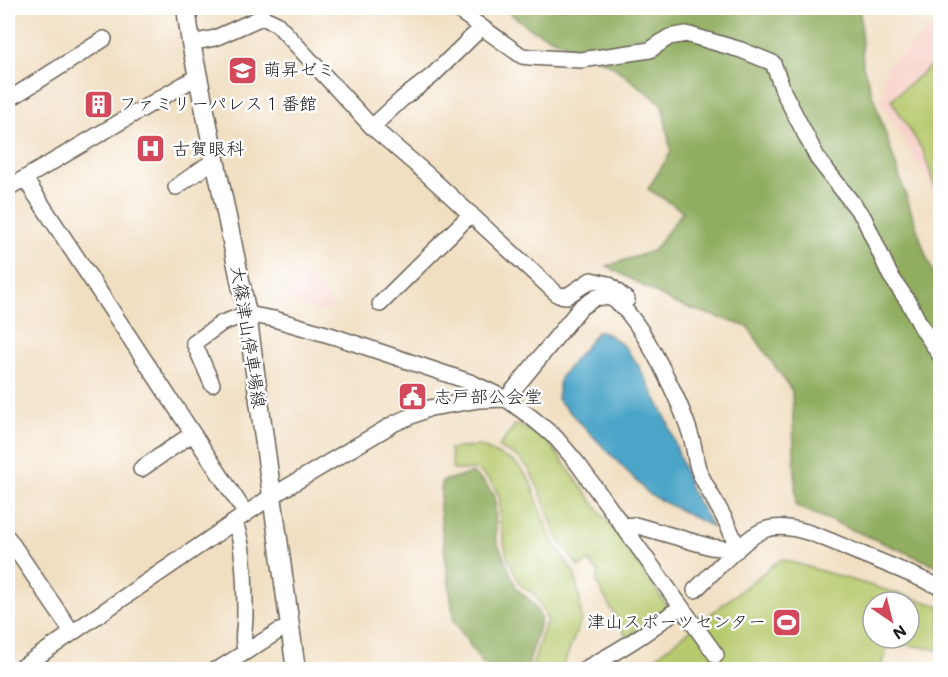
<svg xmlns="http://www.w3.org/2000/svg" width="948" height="677" font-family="Mali,'Klee One',sans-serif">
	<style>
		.built { fill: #f7d1c8 }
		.green { fill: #b7ca6e; stroke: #6a7345; stroke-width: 1.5; fill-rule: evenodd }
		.forest { fill: #91ae61; stroke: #56653e; stroke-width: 1.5 }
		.water { fill: #4ba5c8; stroke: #346072; stroke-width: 1.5 }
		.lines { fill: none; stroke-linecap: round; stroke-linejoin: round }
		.minor-casing { stroke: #676056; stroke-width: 18 }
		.major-casing { stroke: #676056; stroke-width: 21 }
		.minor { stroke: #fff; stroke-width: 15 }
		.major { stroke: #fff; stroke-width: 18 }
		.labels { text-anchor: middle; stroke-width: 5; stroke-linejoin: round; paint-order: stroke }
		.poi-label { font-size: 18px; fill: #1c1c1c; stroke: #fff; text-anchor: start }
		.street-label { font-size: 18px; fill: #1c1c1c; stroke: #fff }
	</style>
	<rect width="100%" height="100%" fill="#fff"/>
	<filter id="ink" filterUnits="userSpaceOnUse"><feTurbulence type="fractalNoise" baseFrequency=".0167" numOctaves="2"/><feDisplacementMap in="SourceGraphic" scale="12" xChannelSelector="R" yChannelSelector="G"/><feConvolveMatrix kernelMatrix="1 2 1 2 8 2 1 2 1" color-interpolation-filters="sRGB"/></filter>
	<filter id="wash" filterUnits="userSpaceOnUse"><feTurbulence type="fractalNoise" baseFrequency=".008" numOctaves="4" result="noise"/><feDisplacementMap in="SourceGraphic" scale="24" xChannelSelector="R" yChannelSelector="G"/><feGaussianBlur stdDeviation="1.35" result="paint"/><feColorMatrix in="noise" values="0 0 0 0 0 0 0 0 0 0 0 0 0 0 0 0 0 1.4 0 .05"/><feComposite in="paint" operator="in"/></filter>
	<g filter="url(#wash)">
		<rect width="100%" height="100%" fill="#f1dfc2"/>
		<path class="built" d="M940,21V215L927,179L880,100L887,66Z
			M310,276L333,306L323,313L285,300L281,295Z"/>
		<path class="green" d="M940,58V202L923,151L891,100Z
			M515,425L527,429L546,439L629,551L667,606L627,638L597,583L598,572L589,561L579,567L557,537L540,492L529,469L517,456L498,448Z
			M480,446L515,462L529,479L551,538L575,575L580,599L581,620L562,669H531L547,619L536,596L520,584L507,556L500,522V498L490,480L477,470H453L450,449Z
			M781,559L940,606V650L889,642L880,669L639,670ZM873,602H909V638H873Z"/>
		<path class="forest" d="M503,8H860L863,66L925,253L940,289V366L938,368L935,388L940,420V567L796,506L792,391L748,327L674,303L607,266L653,251L683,211L648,189L671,152L662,104L611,65L531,29Z
			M472,473L484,482L495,497L496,539L517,589L532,602L541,618L527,669H490L482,663L454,621L442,531L440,507L442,481Z"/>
		<path class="water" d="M598,331L609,335L625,347L638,365L667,420L692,493L713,527L650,495L557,399L560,378Z"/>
	</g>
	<g filter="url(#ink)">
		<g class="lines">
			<defs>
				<path id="minor" d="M455,8L522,56L530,57L581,60L650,50L669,37L686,34L741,50L773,63L784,93L818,159L864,218L890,275L909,303L922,328L940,355
					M191,43L215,38L262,17L277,24L372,127L428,175L558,295L567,296L591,280L608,284L627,300
					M8,100L104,39
					M372,127L402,99L432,76L481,28
					M25,179L246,514
					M176,187L216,159
					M8,188L198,76
					M380,304L471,214
					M212,384L194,343L222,323L247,314L274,319L336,337L470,382L506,399L531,417L556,438L578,464L716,655
					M141,469L192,434
					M234,522C245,541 245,593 245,615C245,628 241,641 246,652
					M622,526L635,525L711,547L737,550
					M8,538L72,632
					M695,590C712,574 744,538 764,530C793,519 837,545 864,555C890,565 915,576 940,587
					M18,670L272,496L395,423L430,408L478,400L506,399L581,307L597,297C602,297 610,297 614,300C642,318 683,407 692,440C695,450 695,461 699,471C710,497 731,523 737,550
					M214,670L220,668L279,631L290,628
					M583,670C615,653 644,636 672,613"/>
				<path id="major" d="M186,8L191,43L247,314L296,670"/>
			</defs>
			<use href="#minor" class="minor-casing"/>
			<use href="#major" class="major-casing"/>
			<use href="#minor" class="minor"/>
			<use href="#major" class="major"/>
		</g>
	</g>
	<defs>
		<symbol id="school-square" viewBox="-11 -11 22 22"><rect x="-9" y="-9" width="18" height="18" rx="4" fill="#d1495b" stroke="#fff"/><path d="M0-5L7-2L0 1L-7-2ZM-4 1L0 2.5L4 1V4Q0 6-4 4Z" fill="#fff"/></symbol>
		<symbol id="building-square" viewBox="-11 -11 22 22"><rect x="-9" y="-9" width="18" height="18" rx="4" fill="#d1495b" stroke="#fff"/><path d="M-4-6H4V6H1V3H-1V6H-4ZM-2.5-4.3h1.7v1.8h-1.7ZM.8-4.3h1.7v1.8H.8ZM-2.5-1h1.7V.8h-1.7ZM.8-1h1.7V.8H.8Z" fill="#fff"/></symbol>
		<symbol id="hospital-square" viewBox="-11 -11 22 22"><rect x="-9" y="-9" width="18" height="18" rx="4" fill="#d1495b" stroke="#fff"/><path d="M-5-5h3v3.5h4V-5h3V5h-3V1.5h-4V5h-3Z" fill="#fff"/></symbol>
		<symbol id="civic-square" viewBox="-11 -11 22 22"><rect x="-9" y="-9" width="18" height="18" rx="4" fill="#d1495b" stroke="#fff"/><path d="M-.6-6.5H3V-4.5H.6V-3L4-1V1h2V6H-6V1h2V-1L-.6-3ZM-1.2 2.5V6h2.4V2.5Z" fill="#fff"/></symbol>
		<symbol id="stadium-square" viewBox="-11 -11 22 22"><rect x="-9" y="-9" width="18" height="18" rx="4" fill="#d1495b" stroke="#fff"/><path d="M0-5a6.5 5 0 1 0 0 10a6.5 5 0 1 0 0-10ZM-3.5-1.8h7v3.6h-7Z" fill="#fff"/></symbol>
	</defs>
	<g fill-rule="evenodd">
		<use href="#school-square" x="226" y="54" width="33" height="33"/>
		<use href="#building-square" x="82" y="88" width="33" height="33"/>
		<use href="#hospital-square" x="134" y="132" width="33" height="33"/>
		<use href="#civic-square" x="396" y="380" width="33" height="33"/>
		<use href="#stadium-square" x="770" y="606" width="33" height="33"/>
	</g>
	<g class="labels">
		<g class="poi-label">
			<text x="263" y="76">萌昇ゼミ</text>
			<text x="119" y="110">ファミリーパレス１番館</text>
			<text x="172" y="155">古賀眼科</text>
			<text x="434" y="403">志戸部公会堂</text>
			<text x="766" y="628" text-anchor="end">津山スポーツセンター</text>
		</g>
		<g class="street-label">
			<text transform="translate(248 337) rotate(81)" y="6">大篠津山停車場線</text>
		</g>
	</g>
	<rect width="948" height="677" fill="none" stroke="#fff" stroke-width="30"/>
	<g transform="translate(891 620) rotate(145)"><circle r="28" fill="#ffffff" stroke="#a4a4a4" stroke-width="1.5"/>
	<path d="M0-4.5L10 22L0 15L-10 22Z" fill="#d1495b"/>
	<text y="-9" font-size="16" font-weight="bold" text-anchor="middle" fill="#1c1c1c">N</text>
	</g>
</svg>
